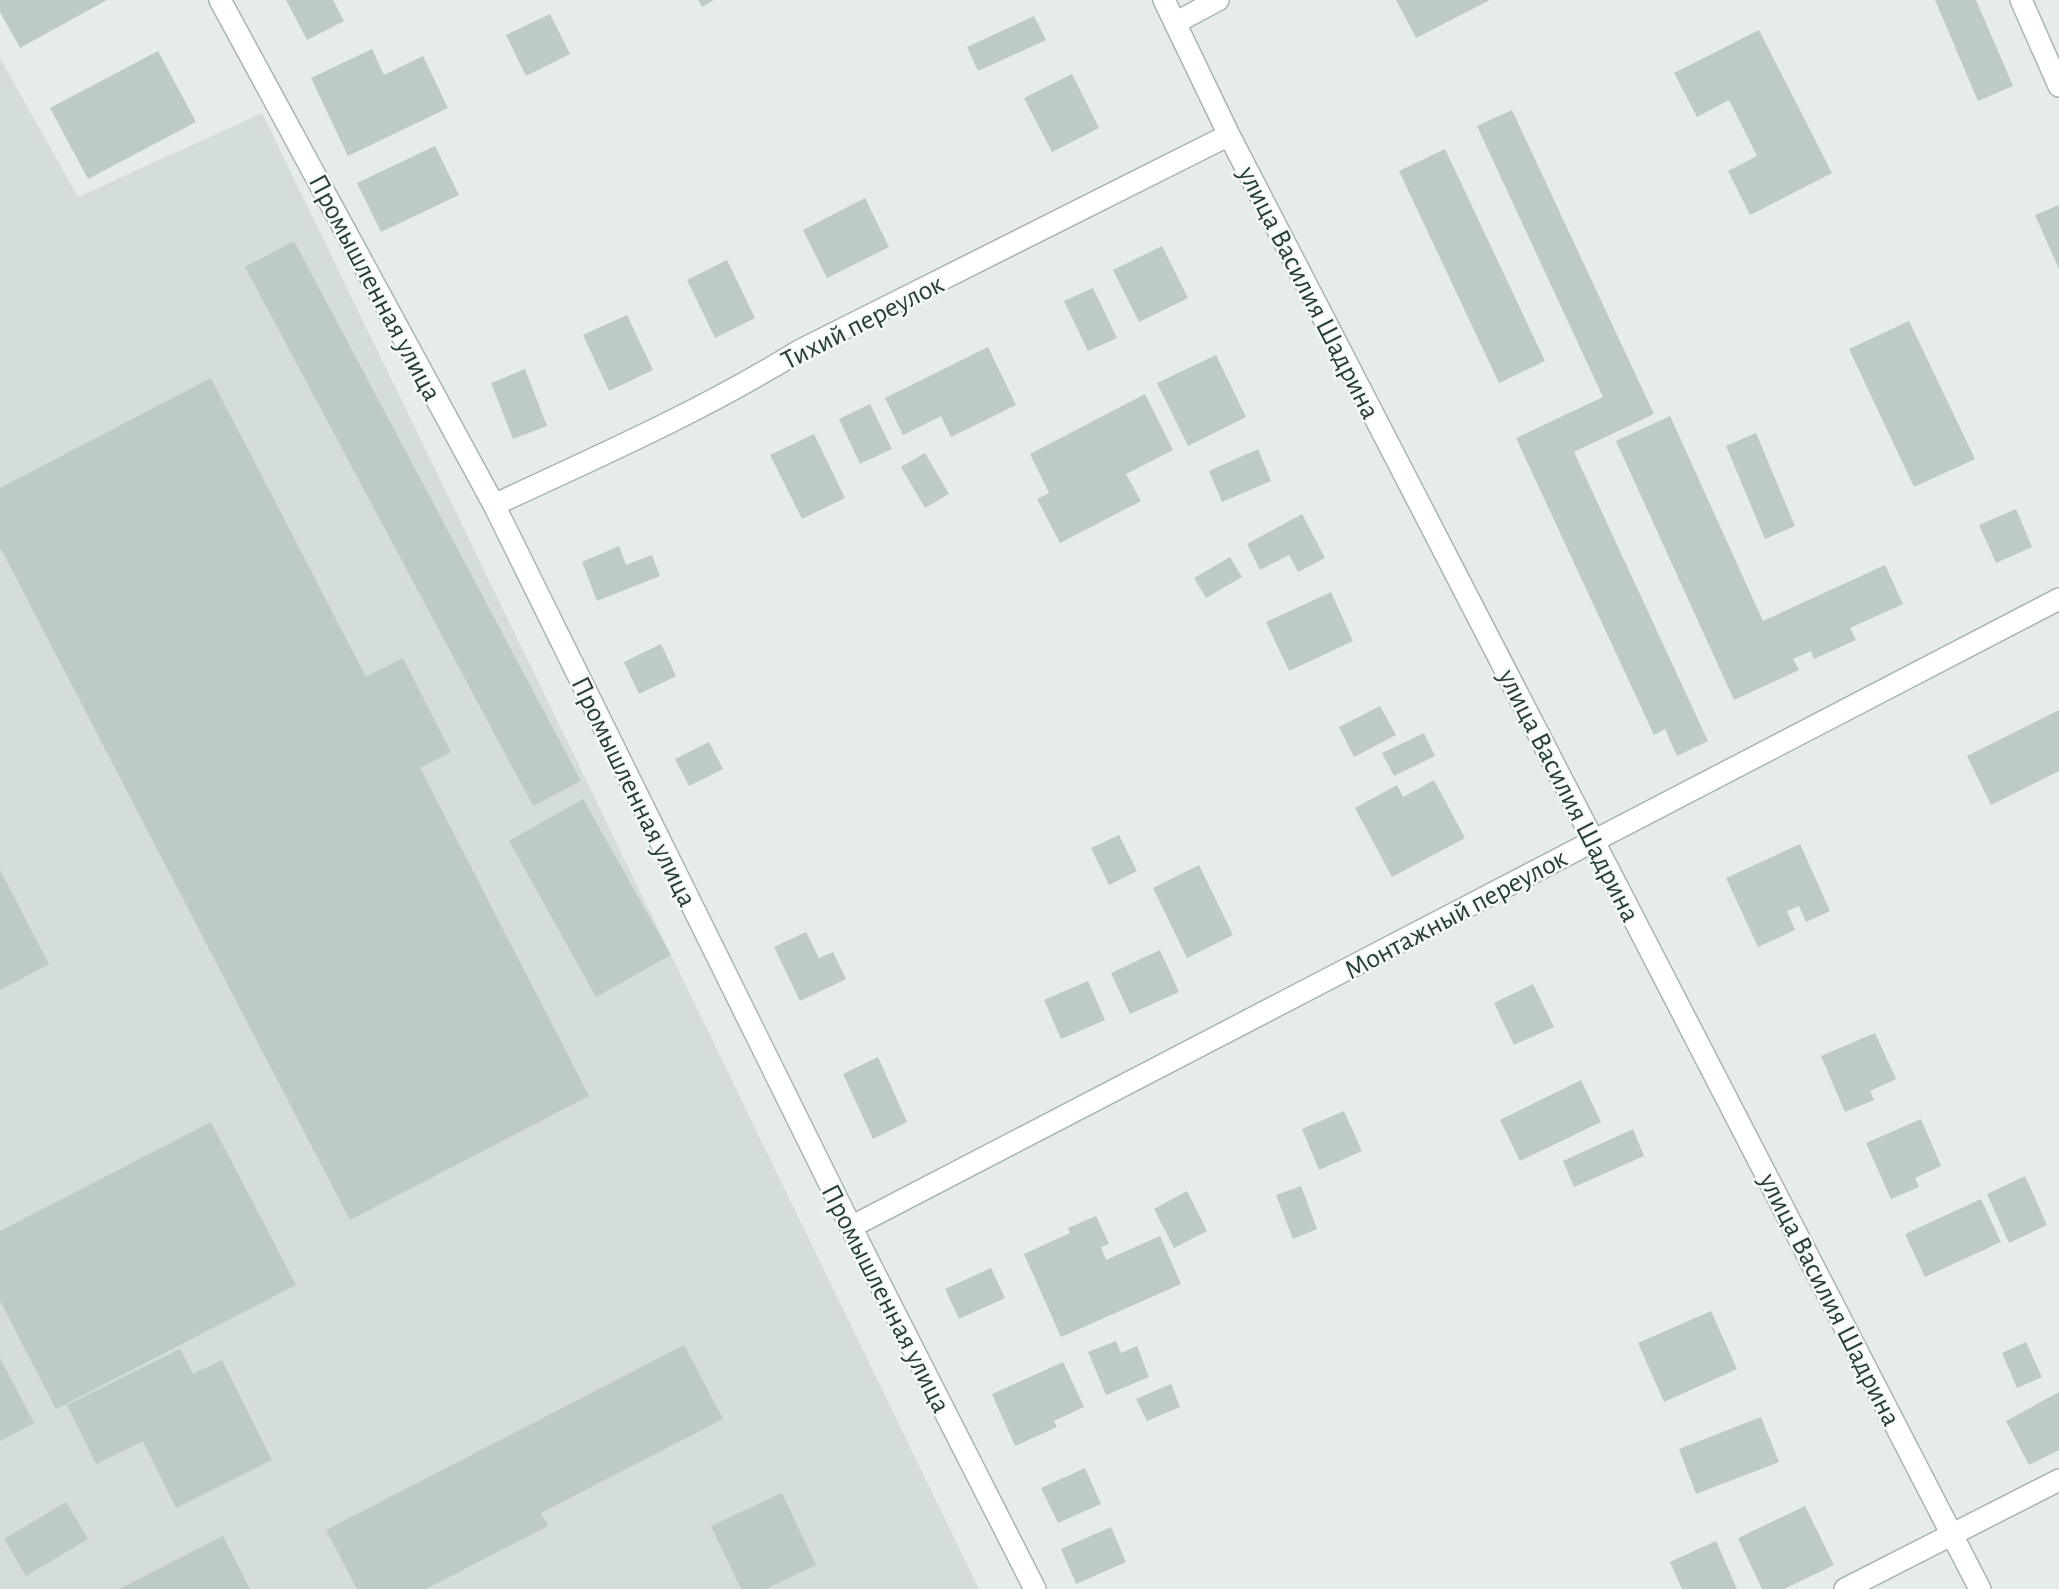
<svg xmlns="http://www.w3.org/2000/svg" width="2059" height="1589" font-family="'Alegreya Sans',sans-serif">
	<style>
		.built { fill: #d4ddd8 }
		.building { fill: #becac5 }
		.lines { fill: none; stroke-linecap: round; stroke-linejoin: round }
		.minor-casing { stroke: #a9b5b0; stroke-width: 24 }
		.minor { stroke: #fff; stroke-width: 21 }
		.labels { text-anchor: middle; stroke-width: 5; stroke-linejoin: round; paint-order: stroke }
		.street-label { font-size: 28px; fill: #273d36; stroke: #f6faf8 }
	</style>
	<rect width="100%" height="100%" fill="#e6ede9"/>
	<path class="built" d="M0,58L78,197L262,113L979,1589H0Z"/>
	<path class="building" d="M0,0H107L20,48L0,12Z
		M286,0H333L344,21L307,40Z
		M698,0H714L702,7Z
		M1396,0H1490L1416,38Z
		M1935,0H1976L2013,86L1978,101Z
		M550,14L570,54L526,76L506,35Z
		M1034,16L1046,40L978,71L967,47Z
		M1759,30L1832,173L1750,215L1728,171L1757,156L1729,100L1697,117L1674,73Z
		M372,49L384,75L423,56L448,108L348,156L311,78Z
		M158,51L196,122L88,179L50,108Z
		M1072,74L1099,128L1052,152L1024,98Z
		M1512,110L1654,414L1574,452L1708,741L1677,756L1665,729L1654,735L1516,438L1603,397L1477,126Z
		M435,146L459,195L381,232L357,183Z
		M1445,149L1545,361L1499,383L1399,171Z
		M865,198L889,247L827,278L803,230Z
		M2059,205V269L2035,215Z
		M294,241L581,781L533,806L245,267Z
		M1162,246L1188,298L1139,322L1113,270Z
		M727,260L755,318L715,338L687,280Z
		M1093,288L1117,338L1088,351L1064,301Z
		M627,315L653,370L609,391L583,335Z
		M1909,321L1975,459L1914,487L1849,349Z
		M988,347L1016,405L951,437L941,416L903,435L885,398Z
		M1216,355L1246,417L1188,446L1157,383Z
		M525,369L547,426L513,439L491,383Z
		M211,378L366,677L403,658L451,752L420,768L589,1096L350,1220L0,547V488Z
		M1145,394L1173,450L1126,474L1141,501L1060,543L1037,499L1049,493L1030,454Z
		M870,404L892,449L860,464L839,419Z
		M1670,416L1763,621L1885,565L1903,604L1850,628L1856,640L1814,659L1811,651L1793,659L1799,670L1734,700L1616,441Z
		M1756,433L1795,526L1765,539L1726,446Z
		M814,434L845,498L802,519L770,455Z
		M1258,449L1271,481L1222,502L1209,471Z
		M925,453L949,494L925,508L901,467Z
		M2016,509L2032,547L1996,563L1979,525Z
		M1302,514L1325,558L1298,572L1289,555L1260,570L1247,544Z
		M619,546L626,565L652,555L660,576L597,601L582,562Z
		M1230,557L1242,577L1206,598L1194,578Z
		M1331,592L1353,641L1289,671L1266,622Z
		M661,644L676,676L639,694L624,662Z
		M1380,706L1396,735L1354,757L1339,727Z
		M2059,710V771L1991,805L1967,756Z
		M1424,733L1435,756L1394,776L1382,753Z
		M709,742L723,769L689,786L675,759Z
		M1434,780L1465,838L1392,877L1355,808L1397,785L1403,797Z
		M583,799L671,955L596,997L509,841Z
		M1119,835L1137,871L1109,885L1091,848Z
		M1800,844L1830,911L1806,922L1799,906L1787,911L1795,930L1758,947L1726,878Z
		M1199,865L1233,935L1187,958L1153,888Z
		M0,870L49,964L0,990Z
		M806,932L819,958L833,952L846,979L800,1001L774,947Z
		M1160,950L1179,992L1130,1014L1111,973Z
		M1088,981L1105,1020L1061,1039L1044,1000Z
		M1533,984L1554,1027L1514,1045L1494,1003Z
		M1875,1033L1896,1079L1870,1091L1874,1100L1845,1112L1821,1056Z
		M878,1057L907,1122L873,1139L843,1074Z
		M1581,1080L1601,1122L1520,1161L1500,1120Z
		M1344,1111L1362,1151L1319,1170L1302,1129Z
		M1921,1119L1941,1166L1915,1178L1919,1187L1891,1199L1866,1143Z
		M211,1122L296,1285L56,1409L0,1301V1231Z
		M1633,1129L1644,1156L1574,1187L1563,1161Z
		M2025,1176L2047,1225L2009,1243L1987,1194Z
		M1301,1186L1317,1229L1293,1239L1276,1195Z
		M1187,1191L1207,1231L1174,1248L1154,1209Z
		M1981,1199L2001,1242L1925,1277L1905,1234Z
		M1096,1216L1109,1244L1101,1247L1106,1260L1160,1236L1181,1284L1061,1337L1024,1254L1070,1233L1068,1228Z
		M991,1268L1005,1298L959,1319L945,1289Z
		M1711,1311L1737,1369L1664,1402L1638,1343Z
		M1116,1341L1121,1353L1137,1346L1149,1377L1106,1395L1088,1352Z
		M2026,1342L2042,1377L2017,1388L2002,1353Z
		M684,1345L723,1419L541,1513L548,1526L426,1589H357L326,1530Z
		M180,1349L193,1374L222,1360L272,1460L176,1508L143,1441L96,1464L67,1405Z
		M0,1358L34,1423L0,1441Z
		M1063,1362L1084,1407L1054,1421L1057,1427L1015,1446L992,1394Z
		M1171,1384L1180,1407L1147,1421L1136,1399Z
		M2059,1392V1450L2029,1465L2006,1421Z
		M1761,1417L1779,1462L1696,1494L1679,1449Z
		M1085,1468L1101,1504L1058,1523L1041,1488Z
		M782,1493L816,1565L766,1589H741L711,1526Z
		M66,1502L88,1539L26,1576L4,1539Z
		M1805,1506L1834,1565L1784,1589H1762L1738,1538Z
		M1111,1527L1126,1562L1076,1584L1061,1549Z
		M223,1536L250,1589H119Z
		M1716,1541L1737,1589H1682L1670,1562Z"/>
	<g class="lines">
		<defs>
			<path id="minor" d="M220,0L494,505L851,1227L1035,1589
				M1164,0L1229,135L1980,1589
				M2021,0L2059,86
				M1175,23L1218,0
				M494,505C597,457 702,411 799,351L1229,135
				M851,1227L2059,599
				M1845,1589L2059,1480"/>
		</defs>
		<use href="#minor" class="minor-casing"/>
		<use href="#minor" class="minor"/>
	</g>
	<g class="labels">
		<g class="street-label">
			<text transform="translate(376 287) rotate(62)" y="10">Промышленная улица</text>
			<text transform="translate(1310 292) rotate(63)" y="10">улица Василия Шадрина</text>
			<text transform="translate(862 321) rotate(-27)" y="10">Тихий переулок</text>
			<text transform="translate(635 791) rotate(64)" y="10">Промышленная улица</text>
			<text transform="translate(1570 795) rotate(63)" y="10">улица Василия Шадрина</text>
			<text transform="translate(1455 913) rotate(-28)" y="10">Монтажный переулок</text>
			<text transform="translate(887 1298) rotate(63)" y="10">Промышленная улица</text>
			<text transform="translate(1831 1299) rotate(63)" y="10">улица Василия Шадрина</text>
		</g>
	</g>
</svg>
